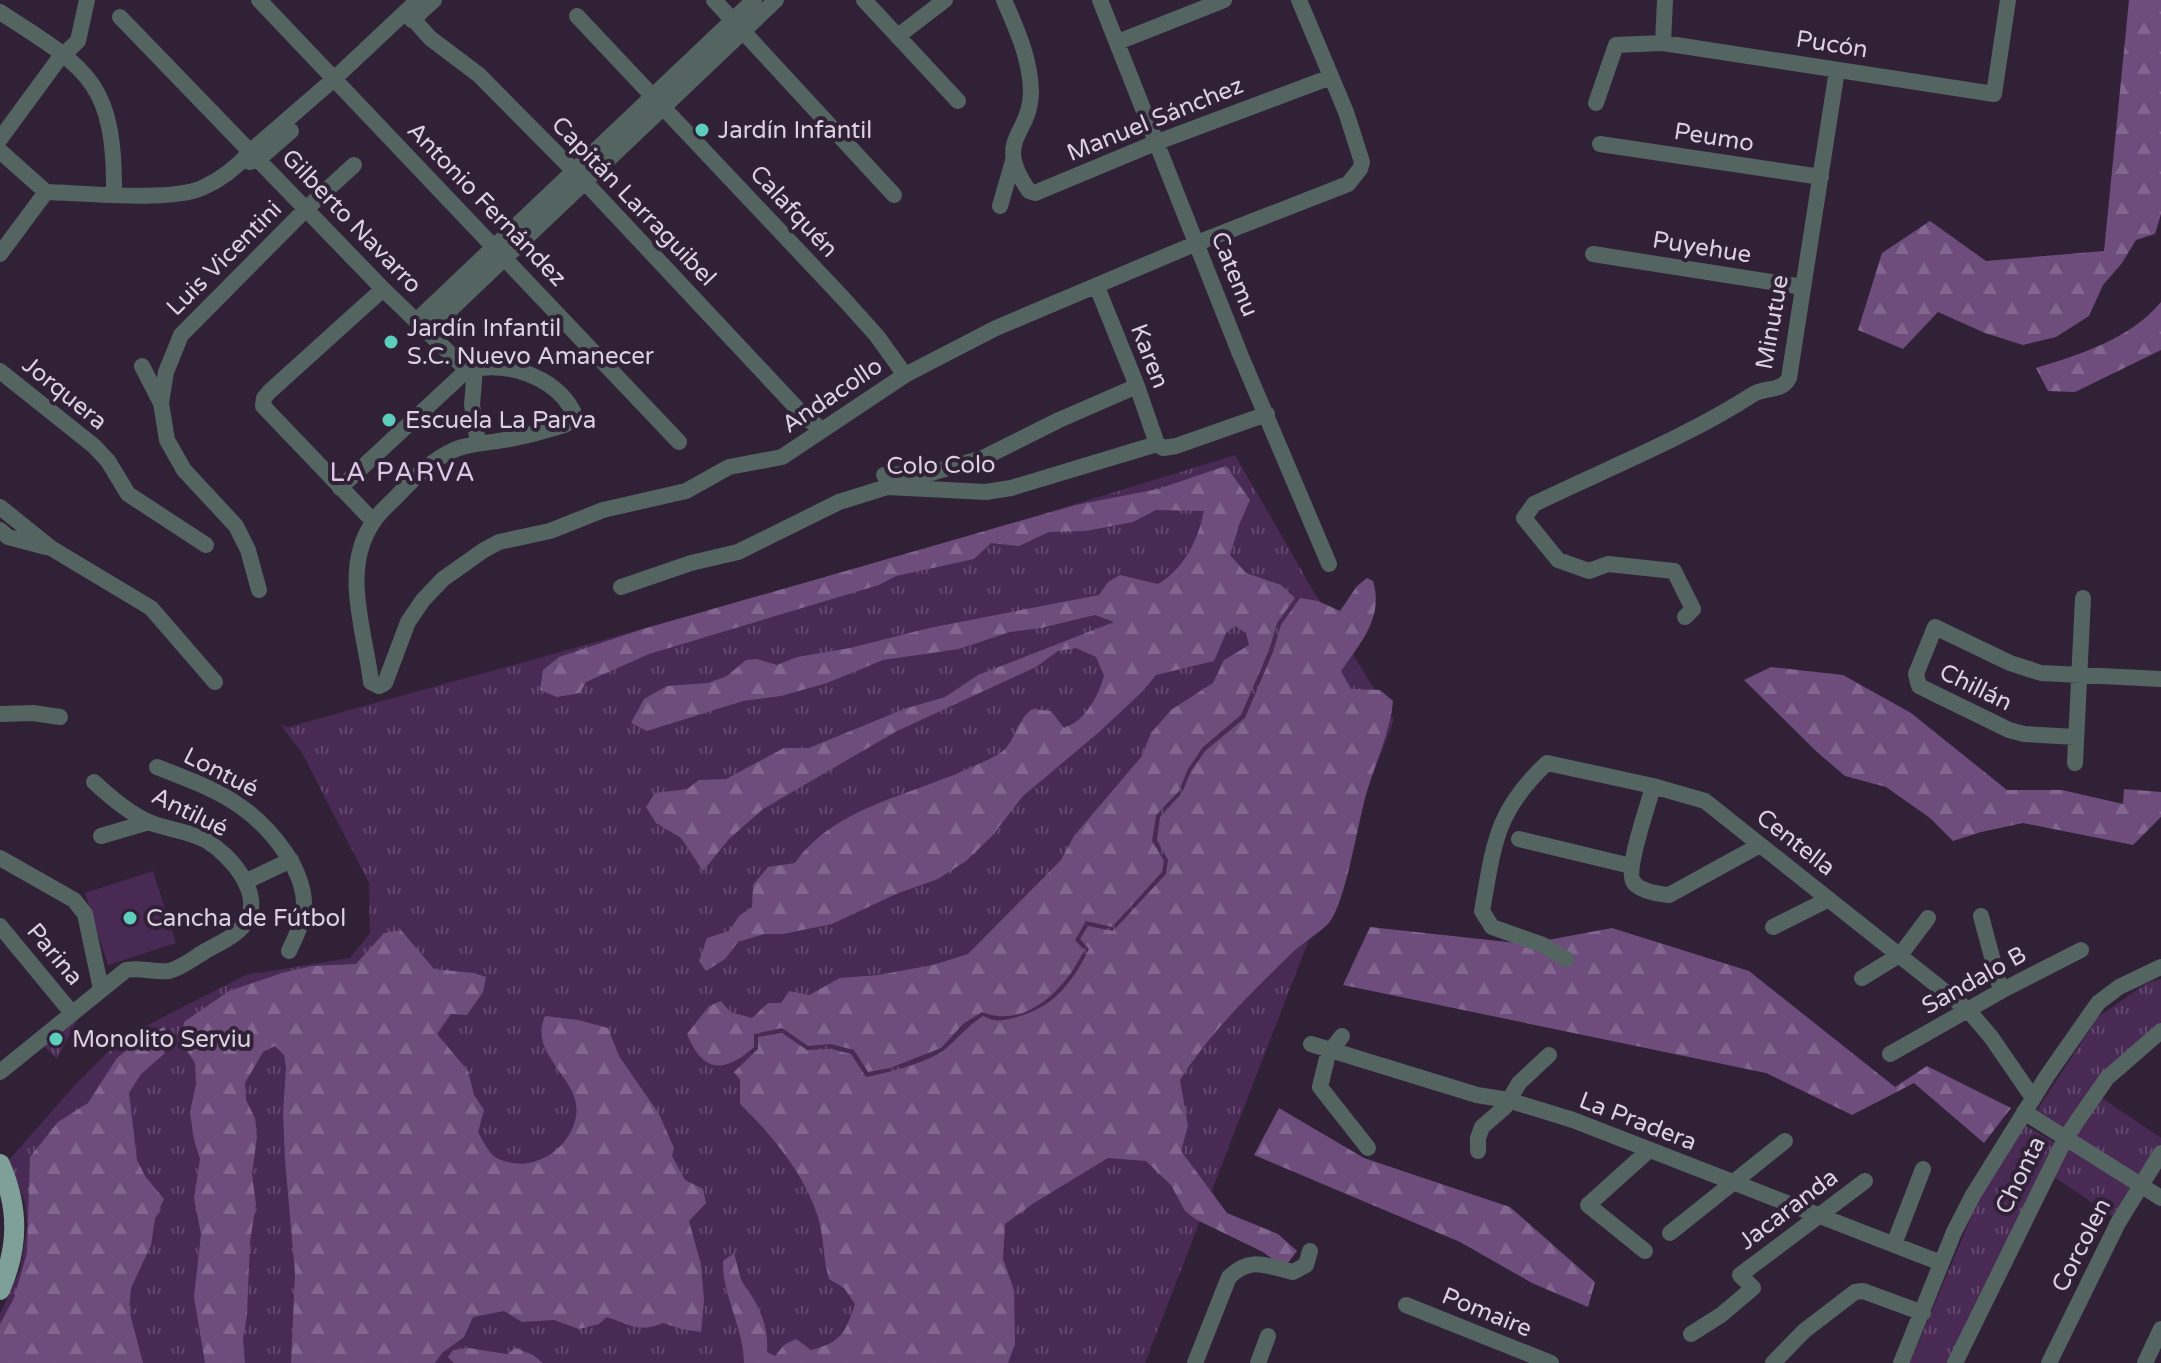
<svg xmlns="http://www.w3.org/2000/svg" width="2161" height="1363" font-family="'Varela Round',sans-serif">
	<style>
		.grass { fill: url(#grass-tufts) }
		.forest { fill: url(#forest-firs) }
		.garden { fill: #482a55 }
		.lines { fill: none; stroke-linecap: round; stroke-linejoin: round }
		.minor { stroke: #546461; stroke-width: 16 }
		.major { stroke: #7fa099; stroke-width: 20 }
		.poi-dot { fill: #5ccebb; stroke: #302137; stroke-width: 3 }
		.labels { text-anchor: middle; stroke-width: 8; stroke-linejoin: round; paint-order: stroke }
		.street-label { font-size: 24px; fill: #dbd1e0; stroke: #302137 }
		.poi-label { font-size: 24px; fill: #dbd1e0; stroke: #302137; text-anchor: start }
		.neighbourhood-label { font-size: 26px; letter-spacing: 2px; fill: #dcc8e6; stroke: #302137 }
	</style>
	<defs>
		<pattern id="grass-tufts" width="24" height="20" patternUnits="userSpaceOnUse" patternTransform="scale(2)"><rect width="24" height="20" fill="#482a55"/><path d="M3 7l-1-3M5 7V3M7 7l1-3M15 17l-1-3M17 17v-4M19 17l1-3" fill="none" stroke="#62486d"/></pattern>
		<pattern id="forest-firs" width="22" height="20" patternUnits="userSpaceOnUse" patternTransform="scale(2)"><rect width="22" height="20" fill="#6e4d7d"/><path d="M5 1l3.5 6h-7zM16 11l3.5 6h-7z" fill="#82668f"/></pattern>
	</defs>
	<rect width="100%" height="100%" fill="#302137"/>
	<path class="grass" d="M1235,455L1315,594L1394,720L1145,1363H0V1314L20,1270L27,1227L25,1202L8,1161L75,1085L122,1038L246,975L350,958L370,933L369,883L302,753L281,725L288,727C605,640 922,553 1235,455Z
		M2161,979V1027L2060,1131L2035,1113L2098,1017L2147,983Z
		M81,1012L57,1059L42,1044Z
		M2099,1096L2161,1138V1146L2139,1178L2073,1138Z
		M2024,1125L2057,1144L1948,1363H1910L1977,1203Z
		M2068,1143L2136,1187L2115,1218L2051,1175Z"/>
	<path class="forest" d="M2129,0H2161V214L2155,234L2136,240L2122,263L2103,285L2089,316L2056,337L2023,345L1985,333L1938,312L1903,349L1858,330L1882,253L1930,221L1986,261L2104,251Z
		M2161,302V350L2075,392L2048,391L2036,368C2081,354 2130,339 2161,302Z
		M1226,466L1250,500L1239,525L1230,555L1246,573L1281,585L1295,598L1277,623L1269,650L1241,715L1203,747L1188,769L1179,791L1156,815L1152,841L1164,861L1162,872L1112,927L1086,921L1075,940L1084,950C1067,987 1027,1030 982,1012L963,1024L941,1048L890,1068L868,1072L854,1050L831,1044L808,1046L782,1028L754,1034V1047C724,1074 703,1073 687,1034L709,1006L721,1001L730,1012L752,1018L768,1003H781L789,991L809,995L840,978L878,975L933,965L968,954L1061,860L1074,836L1142,756L1151,733L1171,710L1213,683L1224,660L1249,645L1246,633L1235,626L1226,633L1214,661L1156,675L1143,691L1098,733L1023,796L992,836L966,861L938,879L896,894L832,924L783,934H764L738,942L725,959L706,971L699,961L707,938L729,931L739,916L752,907L753,885L768,867L795,863C835,806 913,795 972,767C982,762 997,757 1005,749C1016,737 1017,721 1032,709L1051,711L1064,728C1085,721 1098,697 1104,676L1096,657L1076,648L1058,651L1036,667L897,731L763,809L729,839L703,871L681,838L656,823L646,807L655,793L687,789L699,780L726,779L784,748H809L904,709L945,697L978,675L1114,622L1095,615L1041,628L1010,632L959,649L883,660L827,683L781,696L743,701L647,731L631,723L644,699L667,686L708,683L727,676L746,660L757,659L777,665L797,657L850,648L929,628L1099,595L1108,582L1120,575L1158,584C1184,569 1198,540 1204,511L1156,510L1133,522L1086,531L1049,532L1019,546L991,543L974,559L896,576L879,585L649,654L586,682L580,693L557,697L540,690L543,670L559,657L643,629L1076,505L1158,489Z
		M1367,578L1373,581C1384,617 1361,642 1341,671L1351,689L1380,690L1393,701C1390,734 1375,762 1366,795C1358,822 1345,907 1328,924C1318,934 1305,941 1294,951C1253,991 1211,1031 1180,1080L1188,1126L1181,1151L1227,1213L1278,1234L1297,1251L1284,1268L1263,1252L1197,1220L1185,1211L1171,1185L1146,1161L1108,1158L1034,1203L1005,1224L1003,1259L1014,1290L1015,1344L1008,1363H744C744,1328 722,1296 723,1261L734,1253C737,1262 739,1278 744,1285C759,1304 769,1327 767,1352L775,1356L784,1345L796,1339L811,1350C842,1342 845,1333 855,1304L844,1288L829,1279C823,1259 824,1237 818,1217C804,1173 772,1135 740,1104V1080L734,1072L758,1049V1037L782,1033L807,1050L831,1049L851,1054L866,1077C887,1073 929,1062 944,1050C959,1038 966,1027 983,1016C995,1022 1000,1021 1013,1018C1052,1009 1072,984 1089,949L1080,939L1088,926L1113,931L1166,874L1168,860L1157,840L1160,817L1182,793L1191,771L1206,750L1245,718L1273,652L1281,625L1300,598L1318,601L1340,611L1357,586Z
		M1771,667L1843,675L1911,713L2007,790H2062L2123,804L2124,789L2161,792V817L2133,845L2023,823L1981,832L1953,841L1930,818L1886,787L1845,776L1817,752L1744,680Z
		M1370,927L1526,944L1612,928L1749,971L1895,1087L1927,1066L2011,1108L1984,1143L1914,1083L1852,1115L1766,1073L1343,985Z
		M401,930L434,969L474,973L486,977L483,992L467,1015L451,1014L437,1034L468,1071L474,1095L484,1110L478,1132C482,1139 488,1152 495,1157C528,1176 569,1152 576,1117C583,1079 527,1056 545,1016L578,1020L608,1028L619,1056L659,1114L674,1148L672,1156L685,1180L703,1189L706,1203L689,1221L701,1264L704,1301L701,1332L681,1329L663,1323C638,1333 631,1325 607,1317L599,1324L579,1329L554,1320L522,1322L504,1311L473,1317L464,1337L442,1353L435,1363H291L295,1273L285,1160L283,1112L286,1068L284,1055L275,1046L263,1052L245,1083L246,1100L255,1118L257,1137L252,1174L256,1204L250,1241L247,1315L243,1339L245,1363H205L194,1297L201,1234L194,1198L200,1159L194,1140L190,1112L196,1084L195,1063L182,1043L184,1022L229,991L282,973L312,966L356,964L384,933Z
		M164,1027L168,1034L164,1054L141,1074L129,1093L137,1160L145,1176L164,1199L155,1219L151,1245L131,1288L129,1310L143,1363H0V1324L14,1298L27,1253L30,1157L58,1122L88,1103L117,1058L141,1039Z
		M1279,1108L1364,1158L1510,1207L1595,1282L1588,1307L1532,1283L1460,1242L1254,1155Z
		M468,1348L507,1354L516,1348L533,1355L543,1363H454L448,1357L453,1350Z"/>
	<path class="garden" d="M153,871L176,943L108,965L85,893Z"/>
	<g class="lines">
		<path class="minor" d="M259,0L679,442
			M714,0L894,195
			M864,0L958,101
			M1004,0C1017,30 1030,58 1031,91C1031,137 992,138 1029,191L1035,193L1155,143L1331,77
			M1100,0L1240,354L1329,564
			M406,11L430,38L479,75L584,181L806,418L823,430
			M0,12C89,69 115,82 114,195
			M577,16L842,297L877,336L905,375
			M120,17L383,289L467,370C506,361 553,375 573,411L572,421L564,425C544,431 524,437 504,440C488,443 472,443 456,449C433,459 416,476 399,494C391,503 380,511 374,521C340,568 365,631 371,682L379,686L385,683L408,622L423,600L443,579L484,550L499,542L550,531L603,510L686,491L729,467L782,457L905,375L996,328L1197,243L1348,184L1360,169L1362,162L1346,112L1299,0
			M412,20L434,0
			M898,36L945,0
			M1118,42L1224,0
			M1663,43L1665,0
			M1596,103L1616,45L1663,43L1994,94L2008,0
			M0,139L58,60L78,41L87,0
			M1600,144L1821,177
			M0,151L46,192
			M250,162L259,159L291,131
			M46,192C83,193 170,202 202,188C220,180 238,166 251,151L334,79L418,0
			M1000,206L1013,161
			M0,254L46,192
			M1593,254L1803,287
			M1097,287L1137,386L1157,444
			M416,321L754,0
			M427,332L776,0
			M142,366L161,403L167,440L184,470L236,526L248,550L259,590
			M475,368L472,405L478,443
			M0,371L94,446L108,461L128,494L206,545
			M161,403L166,372L181,335L306,209L354,165
			M884,475L931,473L983,458L1059,420L1137,386
			M340,488L467,370
			M0,507L51,548L151,608L215,682
			M373,521L263,406L264,398L269,392L383,289
			M0,530L8,537L46,547
			M621,587L691,563L738,552L839,502L887,487L986,492L1011,488L1157,444L1163,448L1176,446L1267,414
			M1685,617L1693,609L1674,571L1608,564L1589,571L1558,560L1524,518L1534,504C1604,470 1687,437 1752,395C1765,386 1781,393 1789,378L1837,70
			M0,714L33,713L60,717
			M2075,737L2024,734L2009,730L1919,686L1916,674L1935,627L2010,663L2041,673L2161,679
			M2075,763L2083,598
			M157,767C211,788 251,802 285,852C295,866 304,886 304,904C304,921 296,936 289,951
			M1653,786C1649,804 1624,871 1634,883C1641,891 1659,894 1669,895L1760,845
			M101,836L149,822
			M1519,839L1631,866
			M0,858L74,900L85,914L101,989
			M245,882L291,860
			M1981,916L2001,991
			M0,926L72,1013
			M1773,927L1829,899
			M1566,959L1543,945L1492,927L1482,911C1494,844 1495,812 1547,763L1653,786L1705,801L1968,1010L1991,1037L2033,1098
			M1862,978L1901,954L1928,918
			M1342,1036L1328,1054L1320,1087L1368,1148
			M1311,1044L1477,1095L1508,1100L1573,1120L1941,1263
			M1890,1054L2001,991L2081,950
			M0,1072L126,970C141,967 155,973 169,971C182,968 195,957 207,950C220,943 238,935 246,922C264,893 230,855 207,841C188,830 167,830 149,822C129,813 110,797 94,782
			M2024,1112L2161,1198
			M1478,1151V1138L1482,1127L1505,1107L1519,1083L1549,1055
			M1670,1233L1785,1141
			M1894,1244L1923,1169
			M1645,1251L1588,1205L1648,1151
			M1406,1305L1551,1363
			M1691,1334L1721,1315L1753,1288L1740,1275L1865,1181
			M1195,1363L1229,1277C1251,1256 1266,1266 1293,1272L1306,1265L1310,1251
			M1258,1363L1268,1336
			M1773,1363L1804,1331L1855,1292L1863,1291L1923,1313
			M1901,1363L1954,1232L1973,1195L2047,1076L2098,1003L2119,987L2161,967
			M1955,1363L2066,1137L2107,1078L2161,1031
			M2049,1363L2118,1223L2161,1153
			M2145,1363L2161,1329"/>
		<path class="major" d="M0,1164C19,1207 19,1247 0,1290"/>
	</g>
	<g class="poi-dot">
		<circle cx="702" cy="130" r="8"/>
		<circle cx="391" cy="342" r="8"/>
		<circle cx="389" cy="420" r="8"/>
		<circle cx="130" cy="918" r="8"/>
		<circle cx="56" cy="1039" r="8"/>
	</g>
	<g class="labels">
		<g class="street-label">
			<text transform="translate(1832 44) rotate(9)" y="8">Pucón</text>
			<text transform="translate(1155 119) rotate(-22)" y="8">Manuel Sánchez</text>
			<text transform="translate(1714 137) rotate(9)" y="8">Peumo</text>
			<text transform="translate(634 201) rotate(46)" y="8">Capitán Larraguibel</text>
			<text transform="translate(487 204) rotate(46)" y="8">Antonio Fernández</text>
			<text transform="translate(794 211) rotate(47)" y="8">Calafquén</text>
			<text transform="translate(352 221) rotate(46)" y="8">Gilberto Navarro</text>
			<text transform="translate(1702 247) rotate(9)" y="8">Puyehue</text>
			<text transform="translate(224 258) rotate(-45)" y="8">Luis Vicentini</text>
			<text transform="translate(1235 274) rotate(68)" y="8">Catemu</text>
			<text transform="translate(1772 322) rotate(-80)" y="8">Minutue</text>
			<text transform="translate(1150 356) rotate(69)" y="8">Karen</text>
			<text transform="translate(65 393) rotate(39)" y="8">Jorquera</text>
			<text transform="translate(832 395) rotate(-34)" y="8">Andacollo</text>
			<text transform="translate(941 465) rotate(-1)" y="8">Colo Colo</text>
			<text transform="translate(1976 687) rotate(26)" y="8">Chillán</text>
			<text transform="translate(221 772) rotate(27)" y="8">Lontué</text>
			<text transform="translate(190 812) rotate(26)" y="8">Antilué</text>
			<text transform="translate(1796 842) rotate(38)" y="8">Centella</text>
			<text transform="translate(55 954) rotate(50)" y="8">Parina</text>
			<text transform="translate(1974 980) rotate(-29)" y="8">Sandalo B</text>
			<text transform="translate(1638 1121) rotate(21)" y="8">La Pradera</text>
			<text transform="translate(2020 1175) rotate(-64)" y="8">Chonta</text>
			<text transform="translate(1788 1209) rotate(-37)" y="8">Jacaranda</text>
			<text transform="translate(2081 1245) rotate(-63)" y="8">Corcolen</text>
			<text transform="translate(1487 1312) rotate(22)" y="8">Pomaire</text>
		</g>
		<g class="poi-label">
			<text x="718" y="138">Jardín Infantil</text>
			<text x="407" y="336">Jardín Infantil<tspan x="407" dy="28">S.C. Nuevo Amanecer</tspan></text>
			<text x="405" y="428">Escuela La Parva</text>
			<text x="146" y="926">Cancha de Fútbol</text>
			<text x="72" y="1047">Monolito Serviu</text>
		</g>
		<g class="neighbourhood-label">
			<text x="403" y="481">LA PARVA</text>
		</g>
	</g>
</svg>
